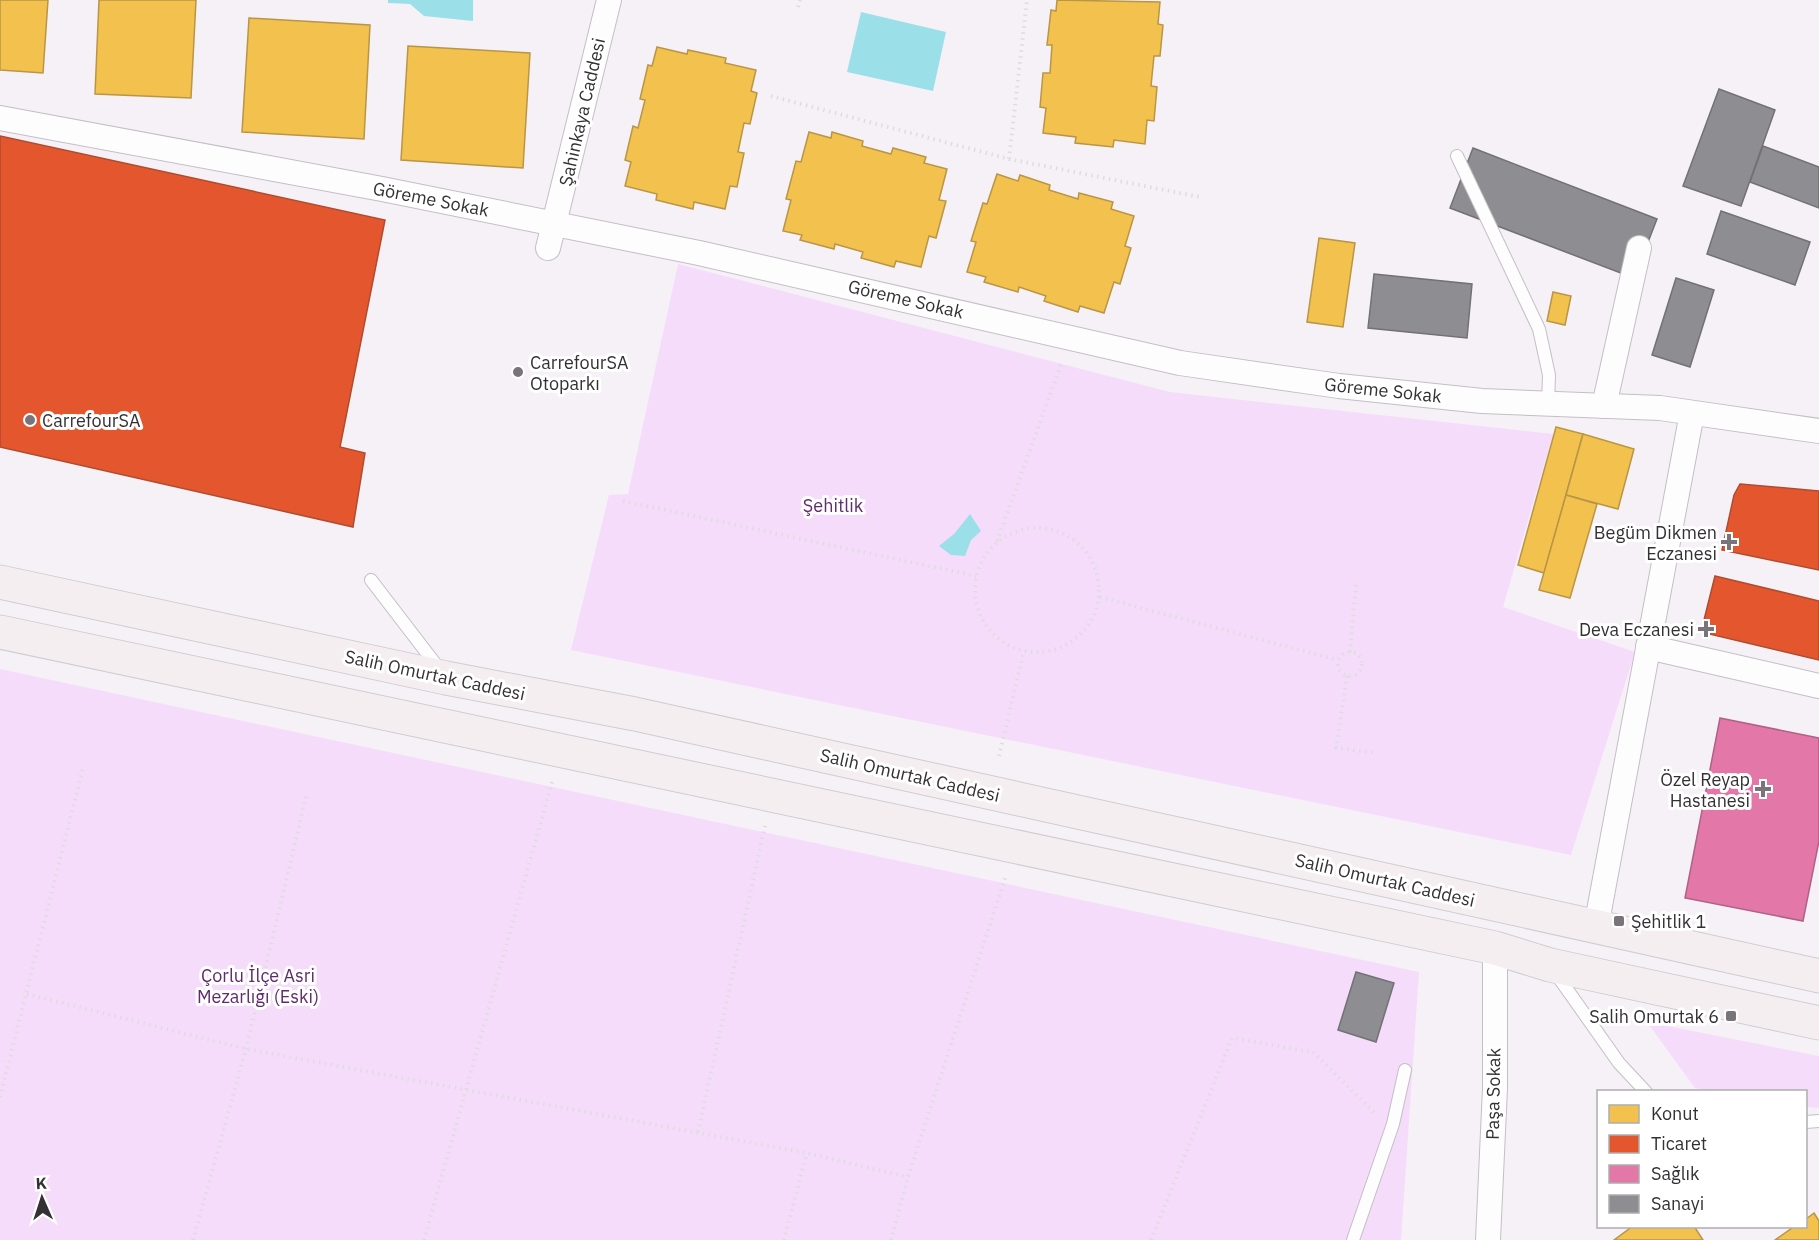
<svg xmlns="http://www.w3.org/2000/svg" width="1819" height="1240" font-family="'IBM Plex Sans',sans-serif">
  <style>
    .green { fill: #f5dcfb }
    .water { fill: #9be0e9 }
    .homes { fill: #f2c14e; stroke: #b99646; stroke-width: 1.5 }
    .shops { fill: #e4572e; stroke: #af4c30; stroke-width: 1.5 }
    .health { fill: #e377a8; stroke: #ae6286; stroke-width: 1.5 }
    .industry { fill: #8d8d92; stroke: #727176; stroke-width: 1.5 }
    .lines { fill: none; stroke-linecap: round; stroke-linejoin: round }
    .service-casing { stroke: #c3bfc4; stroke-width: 14 }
    .minor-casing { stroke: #c3bfc4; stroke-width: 26 }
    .primary-casing { stroke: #cfcdcf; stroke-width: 35 }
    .path { stroke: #deddde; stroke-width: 4; stroke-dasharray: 1.5 4.5; stroke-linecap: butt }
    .service { stroke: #fefdfe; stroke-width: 12 }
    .minor { stroke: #fefdfe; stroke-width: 24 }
    .primary { stroke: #f5eef0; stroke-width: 33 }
    .poi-dot { fill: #787479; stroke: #fff; stroke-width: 2 }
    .labels { text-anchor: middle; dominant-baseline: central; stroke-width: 6; stroke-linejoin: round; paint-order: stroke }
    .street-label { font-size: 18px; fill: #343135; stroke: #fff }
    .poi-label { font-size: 18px; fill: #343135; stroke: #fff; text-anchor: end }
    .park-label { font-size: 18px; fill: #612a6f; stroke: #fff }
  </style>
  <rect width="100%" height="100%" fill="#f6f1f7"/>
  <g class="green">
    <polygon points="678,264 1170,392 1553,434 1503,607 1635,652 1571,855 571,650 609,495 628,494"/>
    <polygon points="0,669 1419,972 1401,1240 0,1240"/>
    <polygon points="1647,1022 1819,1056 1819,1108 1806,1107 1806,1092 1714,1092 1695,1088"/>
  </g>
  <g class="water">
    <polygon points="388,0 473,0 473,21 424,16 410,4 388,3"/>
    <polygon points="861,12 946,32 933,91 847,72"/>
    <polygon points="970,514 981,531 971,540 965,556 951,555 939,546 954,534"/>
  </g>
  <g class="homes">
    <polygon points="0,0 48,0 43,73 0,70"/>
    <polygon points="99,0 196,0 191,98 95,94"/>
    <polygon points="1057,0 1160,2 1158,24 1163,25 1160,56 1154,56 1151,86 1157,87 1154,121 1147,120 1145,144 1114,140 1113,147 1075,143 1076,137 1043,133 1046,108 1040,107 1043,73 1050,73 1052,45 1047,45 1051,10 1056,11"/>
    <polygon points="249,18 370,25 364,139 242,132"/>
    <polygon points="408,46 530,53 523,168 401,160"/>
    <polygon points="657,47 687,54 688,50 726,58 725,63 756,70 751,91 757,93 750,124 744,123 738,152 744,153 737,187 730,186 725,209 694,202 693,209 656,200 657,194 625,186 631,162 625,160 633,126 638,128 645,100 640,99 648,65 652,66"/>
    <polygon points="809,132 831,138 832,132 863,141 862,146 891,154 893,148 926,157 924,163 947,169 939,200 946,201 936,238 929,236 921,267 896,261 894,267 861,258 863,252 835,244 834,249 800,240 802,235 783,231 791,200 786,199 796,161 801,162"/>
    <polygon points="997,174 1018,181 1020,175 1050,185 1049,190 1078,199 1079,193 1113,202 1111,209 1134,216 1125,246 1131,248 1120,284 1114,282 1104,313 1080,306 1078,312 1044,301 1046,296 1019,287 1018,292 984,282 986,277 967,272 976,242 971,241 983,203 987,204"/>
    <polygon points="1319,238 1355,243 1343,327 1307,322"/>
    <polygon points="1553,292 1571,296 1565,325 1547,321"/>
    <polygon points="1556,427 1583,434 1544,573 1518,565"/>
    <polygon points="1583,434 1634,449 1618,509 1566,495"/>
    <polygon points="1566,495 1597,504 1570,598 1539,590"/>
    <polygon points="1814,1213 1819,1221 1819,1240 1775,1240 1795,1226 1806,1226 1806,1219"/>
    <polygon points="1633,1226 1694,1226 1703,1240 1614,1240"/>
  </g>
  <g class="shops">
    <polygon points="0,136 385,220 340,447 365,453 353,527 0,447"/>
    <polygon points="1740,484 1819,491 1819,570 1722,550 1734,495"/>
    <polygon points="1715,576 1819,601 1819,660 1701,632"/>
  </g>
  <polygon class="health" points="1720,718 1819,738 1819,841 1803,921 1685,898"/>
  <g class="industry">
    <polygon points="1719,89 1775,110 1741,206 1683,186"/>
    <polygon points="1763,146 1819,167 1819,208 1750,182"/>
    <polygon points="1473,148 1657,219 1634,278 1450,208"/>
    <polygon points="1721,211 1810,242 1795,285 1707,254"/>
    <polygon points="1374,274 1472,284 1467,338 1368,328"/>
    <polygon points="1676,278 1714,290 1690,367 1652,355"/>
    <polygon points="1356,972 1394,983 1376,1042 1338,1030"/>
  </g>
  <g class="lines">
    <defs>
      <g id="service">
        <polyline points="1457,156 1539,329 1549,375 1548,404"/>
        <polyline points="371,580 440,670"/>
        <polyline points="1554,971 1619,1063 1646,1092"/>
        <polyline points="1806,1122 1819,1121"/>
        <polyline points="1353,1240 1393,1124 1405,1070"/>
      </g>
      <g id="minor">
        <polyline points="0,118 382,189 699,253 1180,363 1339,386 1482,401 1660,408 1819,431"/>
        <polyline points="548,248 609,0"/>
        <polyline points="1604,406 1639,248"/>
        <polyline points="1648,647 1819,686"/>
        <polyline points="1596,927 1692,413"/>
        <polyline points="1488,1240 1495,1088 1495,948"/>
      </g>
      <g id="primary">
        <polyline points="0,582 446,678 635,714 1819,976"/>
        <polyline points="0,632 1495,948 1550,965 1819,1023"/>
      </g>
    </defs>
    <use href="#service" class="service-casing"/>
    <use href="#minor" class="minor-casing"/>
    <use href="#primary" class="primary-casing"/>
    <g class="path">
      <polyline points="798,7 800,0"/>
      <polyline points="771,96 1009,159 1200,197"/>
      <polyline points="1009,159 1027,0"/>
      <polyline points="623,501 976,576"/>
      <circle cx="1037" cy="590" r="62"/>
      <polyline points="997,541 1062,362"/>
      <polyline points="1100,597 1338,660"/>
      <circle cx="1350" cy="664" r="12"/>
      <polyline points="1350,652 1356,585"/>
      <polyline points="1347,676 1336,748 1376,753"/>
      <polyline points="999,756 1024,651"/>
      <polyline points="27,994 246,1049 807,1153 908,1177"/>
      <polyline points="0,1097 83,768"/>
      <polyline points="698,1132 765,826"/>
      <polyline points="193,1240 246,1049 307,793"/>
      <polyline points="424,1240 552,782"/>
      <polyline points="784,1240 807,1153"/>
      <polyline points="891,1240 908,1177 1005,878"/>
      <polyline points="1151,1240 1232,1038 1313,1052 1374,1112"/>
    </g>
    <use href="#service" class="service"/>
    <use href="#minor" class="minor"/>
    <use href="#primary" class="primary"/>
  </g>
  <g class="poi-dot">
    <circle cx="518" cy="372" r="6"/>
    <circle cx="30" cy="420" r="6"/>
    <path d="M1726 533h6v6h6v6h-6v6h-6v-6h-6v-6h6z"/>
    <path d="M1703 620h6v6h6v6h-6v6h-6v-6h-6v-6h6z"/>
    <path d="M1760 780h6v6h6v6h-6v6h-6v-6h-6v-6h6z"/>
    <rect x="1613" y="915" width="12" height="12" rx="3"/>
    <rect x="1725" y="1010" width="12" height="12" rx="3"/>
  </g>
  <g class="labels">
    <g class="street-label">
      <text transform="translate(582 112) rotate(-77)">Şahinkaya Caddesi</text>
      <text transform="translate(431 199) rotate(11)">Göreme Sokak</text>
      <text transform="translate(906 299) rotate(13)">Göreme Sokak</text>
      <text transform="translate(1383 390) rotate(6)">Göreme Sokak</text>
      <text transform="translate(435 675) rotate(12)">Salih Omurtak Caddesi</text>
      <text transform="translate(910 775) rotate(13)">Salih Omurtak Caddesi</text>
      <text transform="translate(1385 880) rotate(13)">Salih Omurtak Caddesi</text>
      <text transform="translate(1493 1094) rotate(-89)">Paşa Sokak</text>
    </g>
    <g class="poi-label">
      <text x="530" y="362" text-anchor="start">CarrefourSA<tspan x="530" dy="21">Otoparkı</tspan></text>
      <text x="42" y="420" text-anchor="start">CarrefourSA</text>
      <text x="1717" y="532">Begüm Dikmen<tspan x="1717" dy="21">Eczanesi</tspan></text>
      <text x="1694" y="629">Deva Eczanesi</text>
      <text x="1750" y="779">Özel Reyap<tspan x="1750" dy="21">Hastanesi</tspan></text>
      <text x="1631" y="921" text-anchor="start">Şehitlik 1</text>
      <text x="1719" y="1016">Salih Omurtak 6</text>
    </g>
    <g class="park-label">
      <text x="833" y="505">Şehitlik</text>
      <text x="258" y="975">Çorlu İlçe Asri<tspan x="258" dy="21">Mezarlığı (Eski)</tspan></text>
    </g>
  </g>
  <rect x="1597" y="1090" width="210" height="138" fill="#ffffff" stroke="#aeadae" stroke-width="1.5"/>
  <rect x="1609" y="1105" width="30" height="18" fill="#f2c14e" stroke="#aeadae" stroke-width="1.5"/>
  <text x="1651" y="1120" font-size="18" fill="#343135">Konut</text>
  <rect x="1609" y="1135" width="30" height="18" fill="#e4572e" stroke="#aeadae" stroke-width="1.5"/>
  <text x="1651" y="1150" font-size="18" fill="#343135">Ticaret</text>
  <rect x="1609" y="1165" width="30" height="18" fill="#e377a8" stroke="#aeadae" stroke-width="1.5"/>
  <text x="1651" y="1180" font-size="18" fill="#343135">Sağlık</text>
  <rect x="1609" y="1195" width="30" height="18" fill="#8d8d92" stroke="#aeadae" stroke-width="1.5"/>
  <text x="1651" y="1210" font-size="18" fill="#343135">Sanayi</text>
  <g transform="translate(42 1198) rotate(357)" stroke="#ffffff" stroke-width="4.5" paint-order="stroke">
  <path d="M0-4.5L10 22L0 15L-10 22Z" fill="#343135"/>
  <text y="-9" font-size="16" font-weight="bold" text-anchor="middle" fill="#343135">K</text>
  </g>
</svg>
